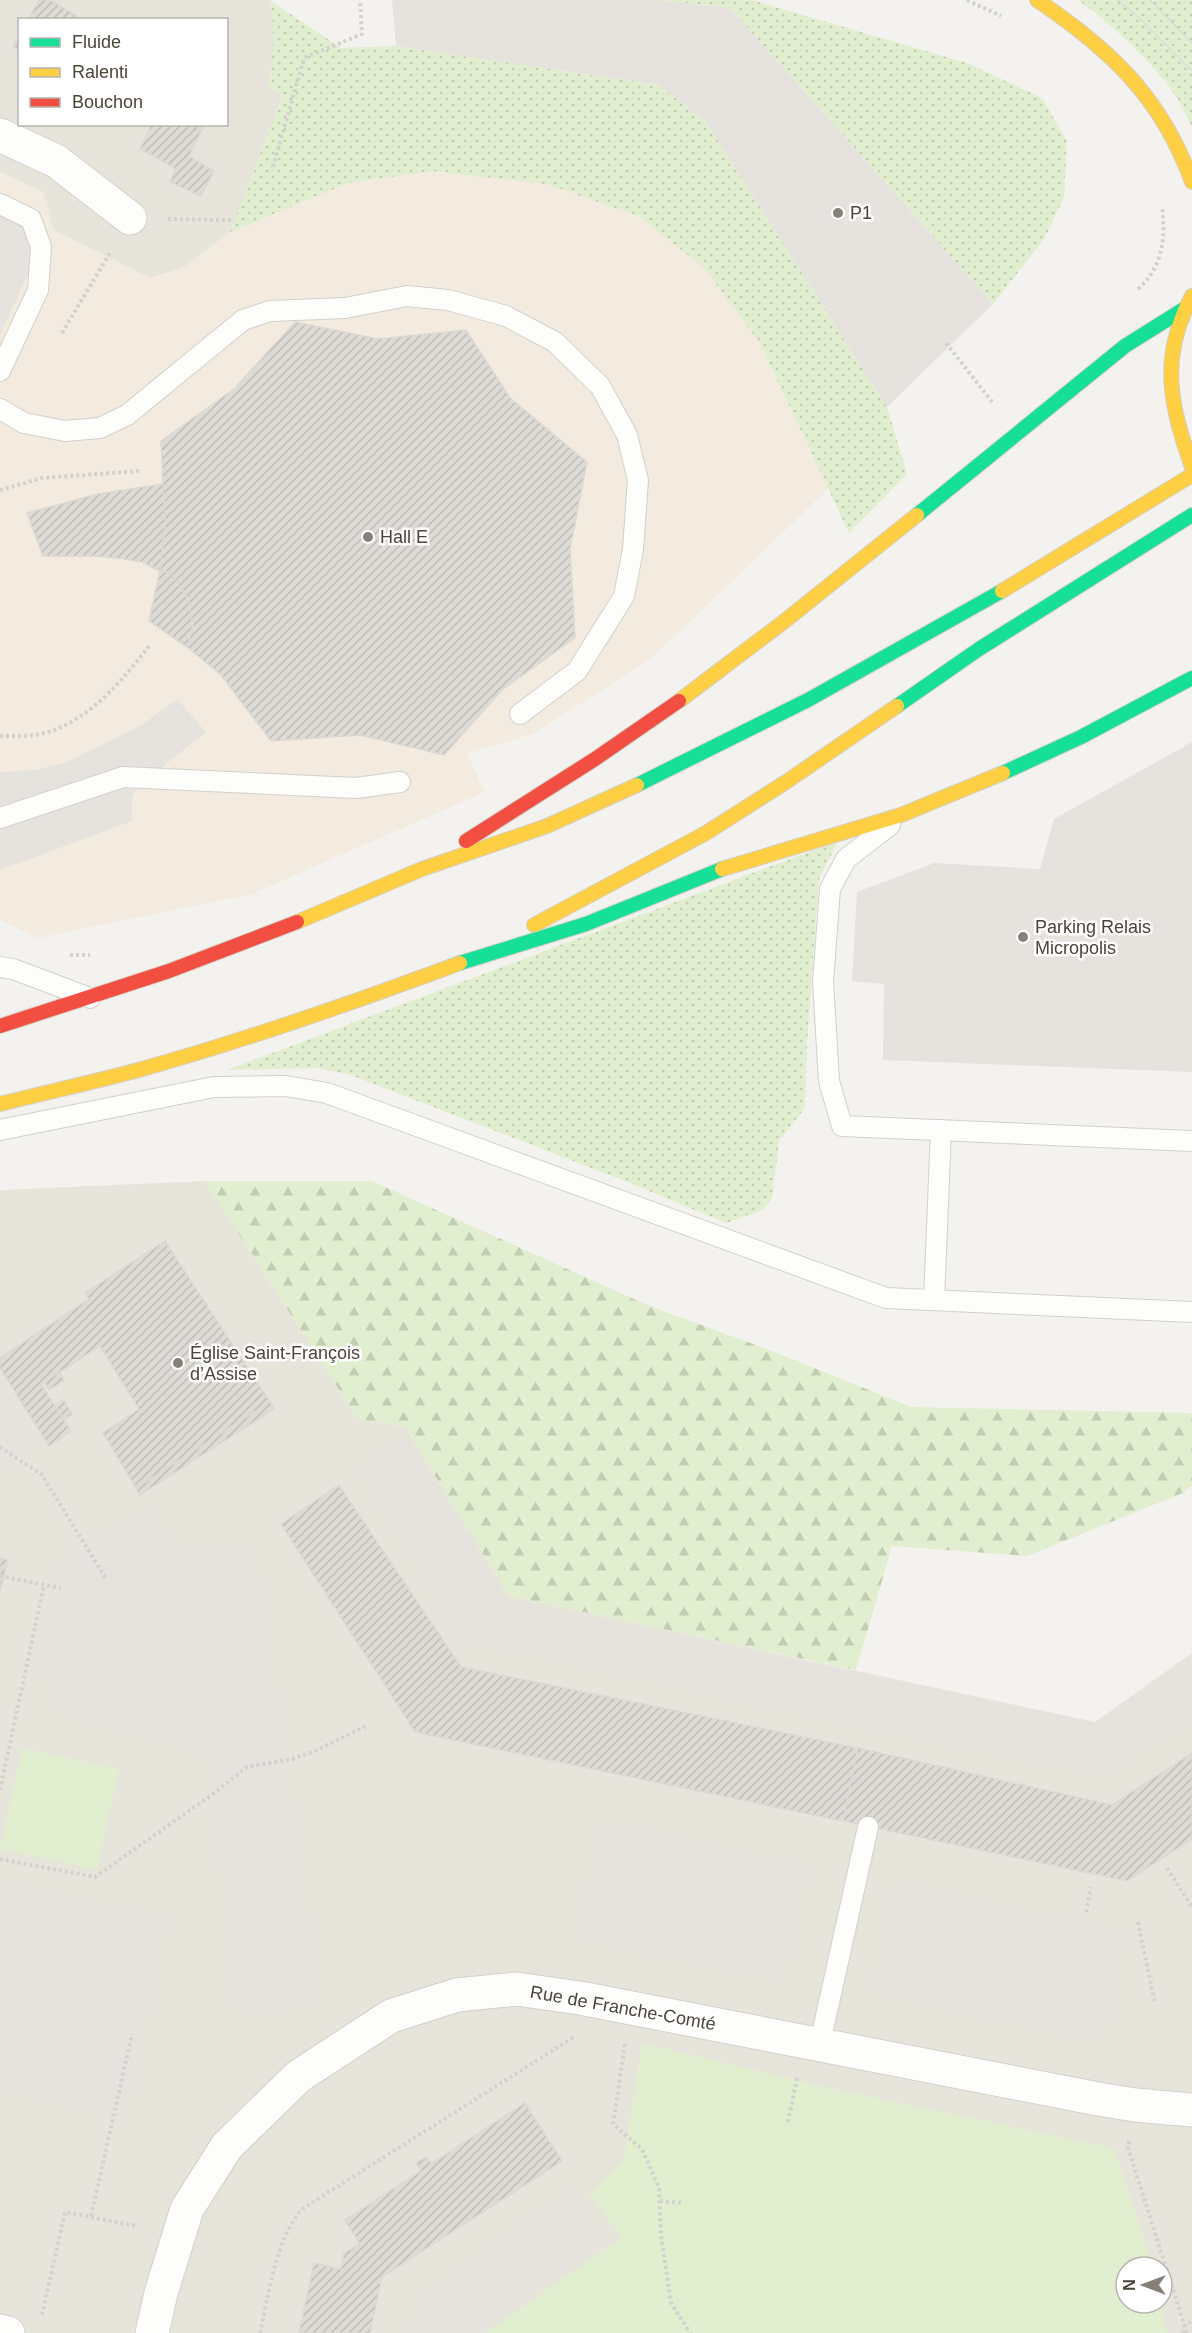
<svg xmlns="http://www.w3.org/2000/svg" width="1192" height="2333" font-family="Helvetica,sans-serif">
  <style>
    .residential { fill: #e7e4dc; fill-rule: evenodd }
    .commercial { fill: #f3ebdf }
    .grass { fill: url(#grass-dots) }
    .forest { fill: url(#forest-firs) }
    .park { fill: #e1eecf }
    .parking { fill: #e6e3df }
    .building { fill: url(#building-hatch); stroke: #dcd9d4; stroke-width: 1.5 }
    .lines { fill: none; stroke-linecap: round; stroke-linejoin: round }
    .lane-casing { stroke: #d2d0cb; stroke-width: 22 }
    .street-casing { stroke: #d2d0cb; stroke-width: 35 }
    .fast-casing { stroke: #d3cfc5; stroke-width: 16 }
    .slow-casing { stroke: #d3cfc5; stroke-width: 16 }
    .jam-casing { stroke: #d3cfc5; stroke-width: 16 }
    .path { stroke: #d3d2cc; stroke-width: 4; stroke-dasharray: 3 3; stroke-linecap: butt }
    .lane { stroke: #fdfdfc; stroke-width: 20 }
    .street { stroke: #fdfdfc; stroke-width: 33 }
    .fast { stroke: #16e098; stroke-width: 14 }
    .slow { stroke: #ffcf43; stroke-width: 14 }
    .jam { stroke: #f24e42; stroke-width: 14 }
    .tram { stroke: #dbdbda; stroke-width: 1.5 }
    .poi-dot { fill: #868178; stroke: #fff; stroke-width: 2 }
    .labels { text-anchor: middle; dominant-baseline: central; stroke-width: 5; stroke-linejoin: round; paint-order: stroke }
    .poi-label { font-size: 18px; fill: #4b4439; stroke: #fff; text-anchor: start }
    .street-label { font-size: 18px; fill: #4b4439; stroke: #fff }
  </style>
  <defs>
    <pattern id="grass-dots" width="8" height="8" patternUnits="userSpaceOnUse" patternTransform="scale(1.5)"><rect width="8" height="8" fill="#e1eecf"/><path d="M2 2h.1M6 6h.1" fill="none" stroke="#c3cdb2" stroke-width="1.8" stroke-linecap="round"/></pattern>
    <pattern id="forest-firs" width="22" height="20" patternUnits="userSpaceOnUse" patternTransform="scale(1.5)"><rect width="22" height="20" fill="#e1eecf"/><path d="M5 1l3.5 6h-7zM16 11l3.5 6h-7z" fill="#c3cdb2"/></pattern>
    <pattern id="building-hatch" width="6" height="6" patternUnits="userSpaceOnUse" patternTransform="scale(1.5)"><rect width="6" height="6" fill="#dedbd6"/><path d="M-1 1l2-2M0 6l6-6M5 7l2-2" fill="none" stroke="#c0bdb8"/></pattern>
  </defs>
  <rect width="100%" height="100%" fill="#f4f2ee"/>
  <g class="residential">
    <path d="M 0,0 L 271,0 L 274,41 L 269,87 L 283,96 L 230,232 L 185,267 L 150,278 L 53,230 L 43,192 L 0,172 ZM 20,20 L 226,20 L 226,124 L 20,124 Z"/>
    <path d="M 205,1181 L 358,1419 L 405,1427 L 509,1596 L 1095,1722 L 1192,1653 L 1192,2333 L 0,2333 L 0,1190 ZM 1126,2267 L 1162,2267 L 1162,2303 L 1126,2303 Z"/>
  </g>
  <polygon class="commercial" points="432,171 546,184 639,216 705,269 759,342 828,489 652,658 533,734 467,754 485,792 252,894 38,938 0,920 0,172 43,192 53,230 150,278 185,267 230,232 349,183"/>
  <g class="grass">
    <polygon points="656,0 752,0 967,63 1042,98 1067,141 1064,197 1045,238 993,304 730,8"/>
    <path d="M 1078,0 L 1192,0 L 1192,127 C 1187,117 1182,107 1177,98 C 1158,67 1108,21 1078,0 Z"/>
    <polygon points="271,1 341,48 396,46 659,85 706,122 887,407 907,474 849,533 759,342 705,269 639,216 546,184 432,171 349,183 230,232 283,96 269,87 274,41"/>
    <polygon points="838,841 819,879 807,1043 805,1108 779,1141 772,1199 762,1210 726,1223 630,1183 348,1074 316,1068 227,1070"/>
  </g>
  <polygon class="forest" points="205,1181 372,1181 647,1305 767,1349 911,1407 1192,1413 1192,1485 1183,1493 1027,1556 892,1546 856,1670 509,1596 405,1427 358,1419"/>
  <g class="park">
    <polygon points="22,1748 119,1769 97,1870 0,1849"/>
    <polygon points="642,2043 821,2086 1114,2148 1153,2267 1126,2267 1126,2303 1160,2303 1167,2333 485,2333 622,2237 589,2194 624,2159"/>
  </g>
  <g class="parking">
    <polygon points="392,0 656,0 730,8 993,304 887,407 706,122 659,85 396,46"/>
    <polygon points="0,215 31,230 33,247 31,268 0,335"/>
    <polygon points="177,699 206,732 137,787 132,798 132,821 0,870 0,772 35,770 67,762 142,725"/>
    <polygon points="1192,742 1192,1072 883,1060 884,984 852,981 857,892 934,863 1040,869 1054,819"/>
    <polygon points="0,1399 31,1448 0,1468"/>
    <polygon points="407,1440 507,1601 1094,1723 1192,1658 1192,1716 1102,1773 888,1731 462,1637 362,1469"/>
    <polygon points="148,1511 172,1553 252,1545 317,2004 241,2014 211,1753 66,1716 38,1658 59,1563"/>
    <polygon points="605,1824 805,1867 780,1979 581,1936"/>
    <polygon points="0,1882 163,1919 123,2117 0,2088"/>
    <polygon points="898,1884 1123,1934 1100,2040 875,1991"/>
    <polygon points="574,2191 604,2241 476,2333 414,2333 422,2298"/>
  </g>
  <g class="building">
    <polygon points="39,0 50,0 84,20 28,20"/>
    <polygon points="20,34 20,51 13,47"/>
    <polygon points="152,124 205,124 189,156 214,171 201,196 170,182 176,169 140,149"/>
    <polygon points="295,322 378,339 466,330 510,398 587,462 570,549 575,638 503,689 444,755 360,735 271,741 221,675 187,647 193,625 188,599 171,573 160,571 165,525 161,441 234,389"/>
    <polygon points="163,484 165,525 160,571 142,562 125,559 95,556 43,556 27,513 98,494"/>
    <polygon points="160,571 171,573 188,599 193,625 187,647 149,621"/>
    <polygon points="165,1241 270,1402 136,1488 103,1433 139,1409 100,1346 41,1384 71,1431 49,1446 0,1368 0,1358 89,1299 85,1293"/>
    <polygon points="60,1372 64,1381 49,1390 44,1382"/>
    <polygon points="64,1400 72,1415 64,1420 55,1405"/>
    <polygon points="270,1402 274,1409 140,1495 136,1488"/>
    <polygon points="339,1485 461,1667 858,1748 843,1821 415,1732 281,1524"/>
    <polygon points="0,1558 8,1560 0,1592"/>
    <polygon points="858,1748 1112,1805 1192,1753 1192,1839 1127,1881 843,1821"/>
    <polygon points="525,2103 562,2161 382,2277 370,2333 299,2333 314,2263 341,2269 344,2253 360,2244 345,2220 421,2171 416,2163 426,2157 431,2164"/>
  </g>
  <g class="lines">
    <defs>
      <g id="lane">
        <polyline points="0,204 31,219 41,247 38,290 0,371"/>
        <polyline points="0,409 24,423 65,431 100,428 127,415 243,320 270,311 345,308 407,296 448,300 506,316 555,342 600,386 627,435 638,480 633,549 624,596 577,671 520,714"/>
        <polyline points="0,818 123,777 356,788 400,782"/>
        <polyline points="890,825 846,859 830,889 823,982 829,1081 842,1126 1192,1141"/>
        <polyline points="0,967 13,969 90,998"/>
        <polyline points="0,1130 214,1087 286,1086 327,1093 886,1298 1192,1312"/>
        <polyline points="934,1300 941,1130"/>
        <polyline points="820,2043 868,1827"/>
      </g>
      <g id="street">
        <polyline points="0,135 56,161 130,218"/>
        <polyline points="0,2331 8,2333"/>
        <polyline points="152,2333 161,2293 187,2209 227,2146 299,2076 391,2016 457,1995 516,1989 580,1998 1098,2099 1135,2105 1192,2110"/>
      </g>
      <g id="fast">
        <polyline points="917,515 1125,346 1184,309"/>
        <polyline points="897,706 979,649 1192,515"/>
        <polyline points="1003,773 1081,737 1192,678"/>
        <polyline points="637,785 808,700 1002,591"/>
        <polyline points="460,963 586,924 722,869"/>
      </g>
      <g id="slow">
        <path d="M 1037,0 C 1110,49 1162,98 1192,182"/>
        <path d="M 1192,296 C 1159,358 1170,404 1192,467"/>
        <polyline points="1002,591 1192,475"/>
        <polyline points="679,701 786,620 917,515"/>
        <polyline points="722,869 901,815 1003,773"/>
        <polyline points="297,922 422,869 547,826 637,785"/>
        <polyline points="534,925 706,833 786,782 897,706"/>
        <path d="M 0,1104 C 47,1092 95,1082 142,1069 C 250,1039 355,1002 460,963"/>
      </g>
      <g id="jam">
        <polyline points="466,841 595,759 679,701"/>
        <polyline points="0,1026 169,971 297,922"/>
      </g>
    </defs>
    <use href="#lane" class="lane-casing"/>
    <use href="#street" class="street-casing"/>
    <use href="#fast" class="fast-casing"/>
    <use href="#slow" class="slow-casing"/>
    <use href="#jam" class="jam-casing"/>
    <g class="path">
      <polyline points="967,0 1001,16"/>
      <polyline points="273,167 304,58 362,34 360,0"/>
      <polyline points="168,219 232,220"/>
      <path d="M 1138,289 C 1163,267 1166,237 1162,206"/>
      <polyline points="62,333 111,251"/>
      <polyline points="946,343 993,403"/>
      <polyline points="0,490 42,478 140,471"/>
      <path d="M 0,736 C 17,736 35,737 51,731 C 92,717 124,679 149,646"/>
      <polyline points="70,955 90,955"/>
      <polyline points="0,1447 42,1475 106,1579"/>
      <polyline points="0,1576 61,1588"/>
      <polyline points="0,1790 44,1585"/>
      <polyline points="0,1859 95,1877 213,1794 247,1767 292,1759 313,1752 368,1725"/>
      <polyline points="1167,1868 1192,1907"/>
      <polyline points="1086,1912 1091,1887"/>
      <polyline points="1138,1922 1155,2003"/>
      <polyline points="625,2044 613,2124 642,2149 659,2188 661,2235 671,2303 690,2333"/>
      <polyline points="788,2122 797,2078"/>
      <polyline points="1129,2141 1128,2148 1187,2333"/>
      <polyline points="660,2201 684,2203"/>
      <polyline points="91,2216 132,2034"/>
      <polyline points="42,2315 65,2212 136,2226"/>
      <path d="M 260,2333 C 270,2291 274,2243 302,2209 L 574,2037"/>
      <polyline points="1183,2333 1185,2325 1192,2321"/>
    </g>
    <use href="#lane" class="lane"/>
    <use href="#street" class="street"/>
    <use href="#fast" class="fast"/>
    <use href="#slow" class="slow"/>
    <use href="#jam" class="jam"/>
    <g class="tram">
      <polyline points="1118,0 1136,15 1192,71"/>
      <polyline points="1150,0 1192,43"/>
    </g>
  </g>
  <g class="poi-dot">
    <circle cx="838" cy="213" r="6"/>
    <circle cx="368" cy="537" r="6"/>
    <circle cx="1023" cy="937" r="6"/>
    <circle cx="178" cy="1363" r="6"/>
  </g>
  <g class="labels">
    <g class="poi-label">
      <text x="850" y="213">P1</text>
      <text x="380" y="537">Hall E</text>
      <text x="1035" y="927">Parking Relais<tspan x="1035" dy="21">Micropolis</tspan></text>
      <text x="190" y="1353">Église Saint-François<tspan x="190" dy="21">d’Assise</tspan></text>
    </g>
    <g class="street-label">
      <text transform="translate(623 2008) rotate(10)">Rue de Franche-Comté</text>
    </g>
  </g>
  <rect x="18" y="18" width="210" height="108" fill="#ffffff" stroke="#b7b4b0" stroke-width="1.5"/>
  <rect x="30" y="38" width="30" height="9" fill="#16e098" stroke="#b7b4b0" stroke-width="1.5"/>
  <text x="72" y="48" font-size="18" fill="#4b4439">Fluide</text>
  <rect x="30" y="68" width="30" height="9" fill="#ffcf43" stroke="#b7b4b0" stroke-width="1.5"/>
  <text x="72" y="78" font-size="18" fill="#4b4439">Ralenti</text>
  <rect x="30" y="98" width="30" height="9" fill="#f24e42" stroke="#b7b4b0" stroke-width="1.5"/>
  <text x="72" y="108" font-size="18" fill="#4b4439">Bouchon</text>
  <g transform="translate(1144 2285) rotate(270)"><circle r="28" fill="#ffffff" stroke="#b7b4b0" stroke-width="1.5"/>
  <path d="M0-4.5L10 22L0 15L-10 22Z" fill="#868178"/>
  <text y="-9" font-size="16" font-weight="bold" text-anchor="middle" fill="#4b4439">N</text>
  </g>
</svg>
